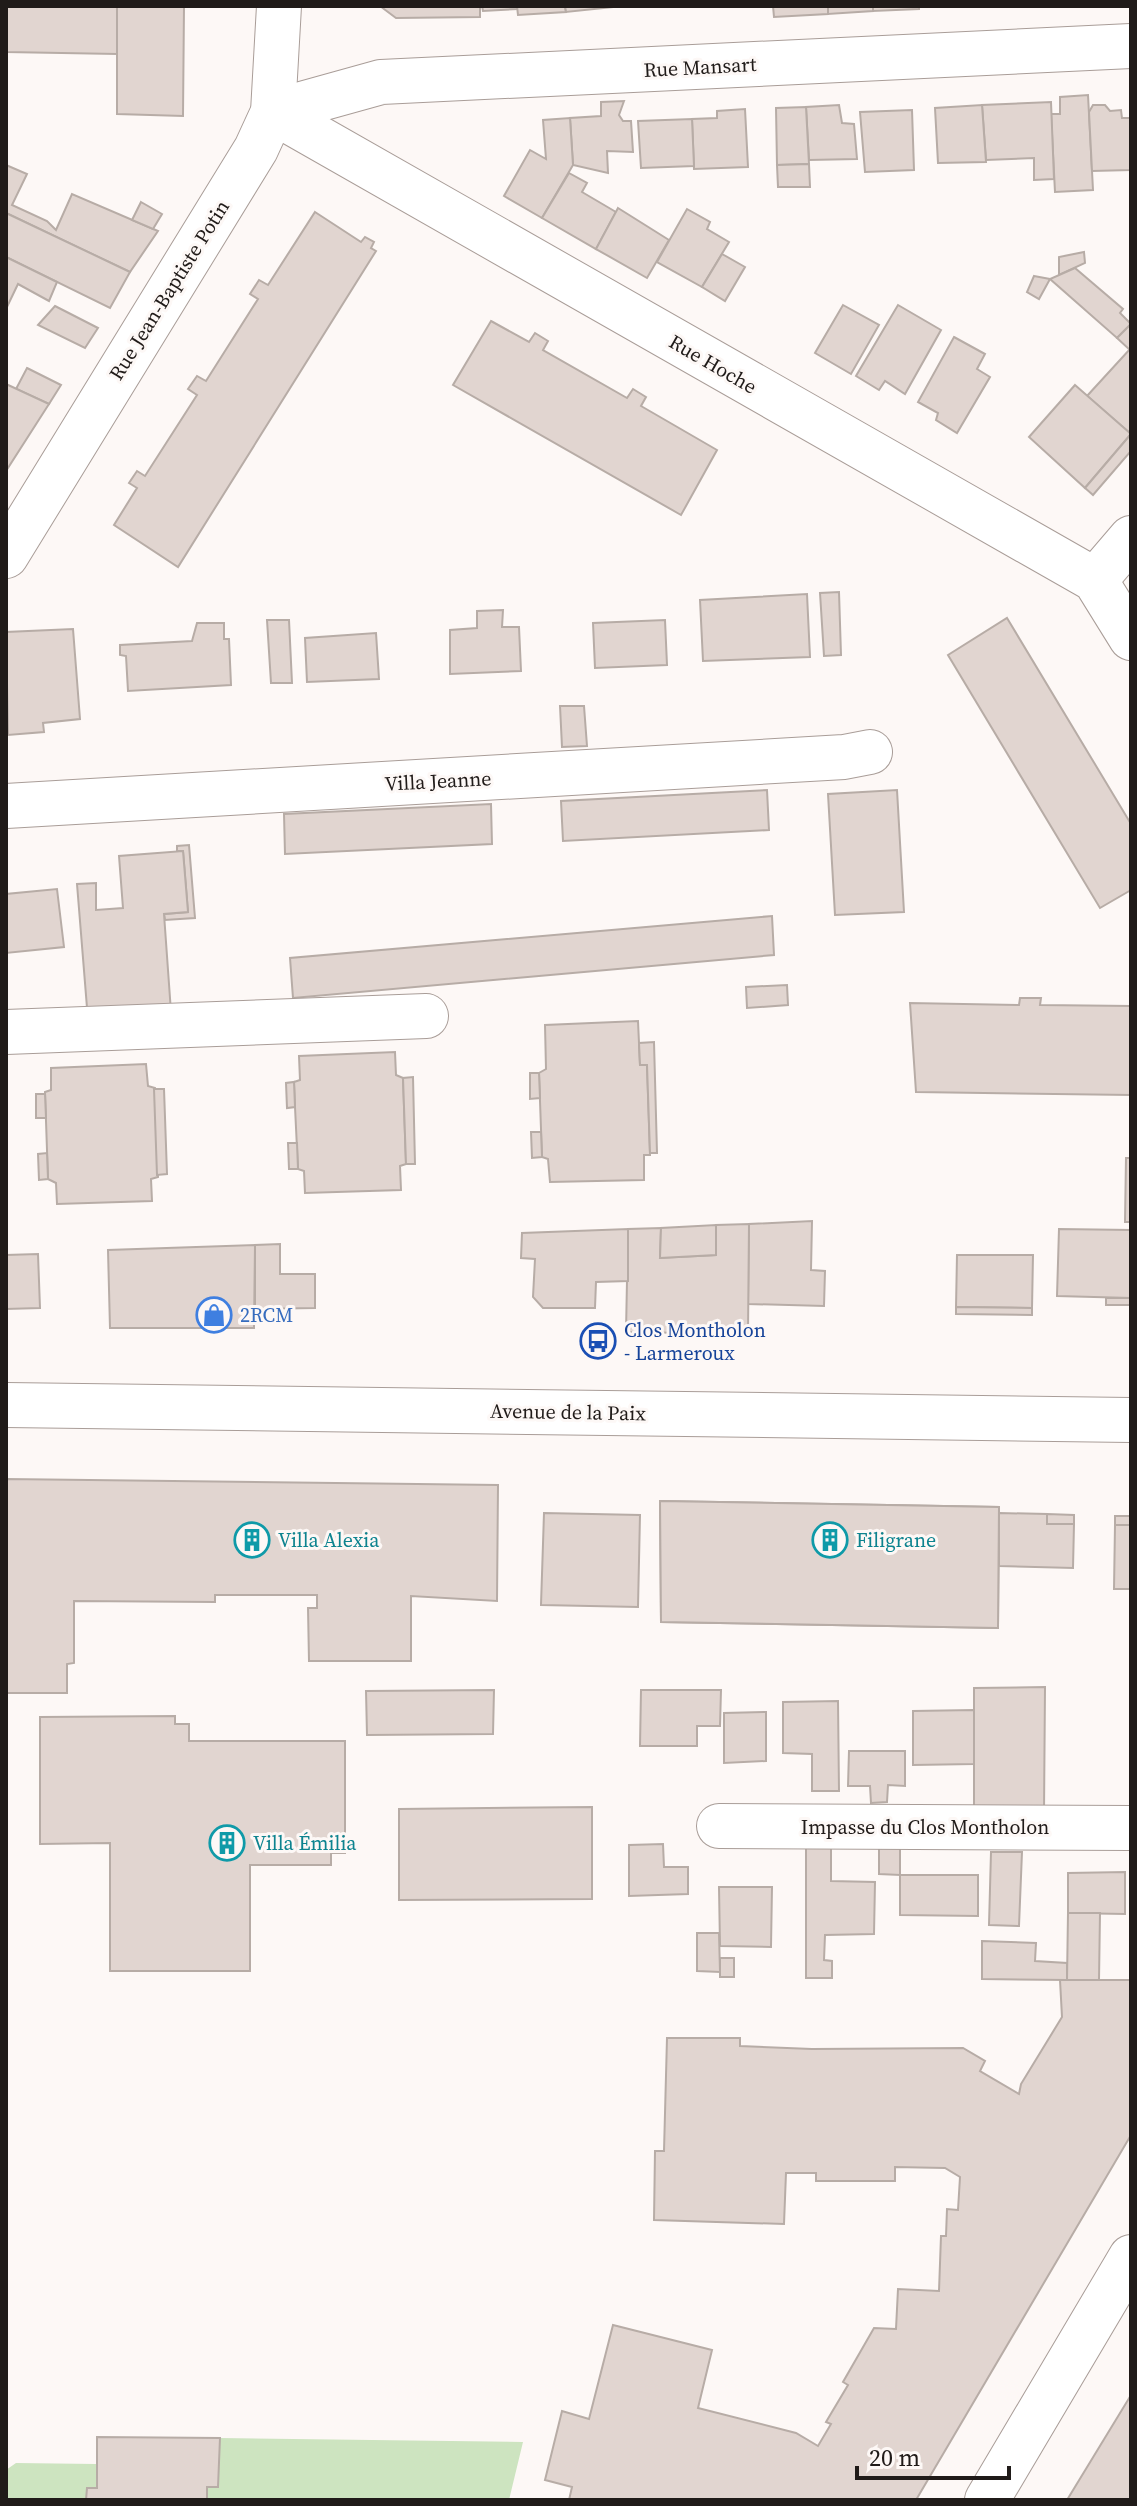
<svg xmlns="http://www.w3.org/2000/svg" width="1137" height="2506" font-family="'Source Serif 4',serif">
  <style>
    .green { fill: #cde4c0 }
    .building { fill: #e1d5d0; stroke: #b7aca6; stroke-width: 2 }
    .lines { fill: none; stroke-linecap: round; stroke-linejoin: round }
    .minor-casing { stroke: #a99d98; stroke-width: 46 }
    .major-casing { stroke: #a99d98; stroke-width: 46 }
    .minor { stroke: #fff; stroke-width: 44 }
    .major { stroke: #fff; stroke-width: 44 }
    .labels { text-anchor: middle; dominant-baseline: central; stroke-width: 6; stroke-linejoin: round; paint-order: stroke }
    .street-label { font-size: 20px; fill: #201b19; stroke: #fdf8f6 }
    .shop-label { font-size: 20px; fill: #366cbe; stroke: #fdf8f6; text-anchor: start }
    .transit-label { font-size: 20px; fill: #164399; stroke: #fdf8f6; text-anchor: start }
    .culture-label { font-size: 20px; fill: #0d838f; stroke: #fdf8f6; text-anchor: start }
  </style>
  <rect width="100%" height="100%" fill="#fdf8f6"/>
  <g class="green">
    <polygon points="220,2438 523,2442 509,2500 207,2500 207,2487 218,2487"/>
    <polygon points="16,2463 97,2464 97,2488 87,2489 86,2500 6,2500 6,2470"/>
  </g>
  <g class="building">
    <polygon points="6,6 117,6 117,54 6,52"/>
    <polygon points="117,6 184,6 183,116 117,114"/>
    <polygon points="380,6 480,6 480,17 396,18"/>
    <polygon points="482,6 517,6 517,9 483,11"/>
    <polygon points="517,6 565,6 566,12 518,15"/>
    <polygon points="565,6 623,6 566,12"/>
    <polygon points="773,6 828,6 828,14 774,17"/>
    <polygon points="828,6 873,6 873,11 828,14"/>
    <polygon points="873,6 919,6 919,9 873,11"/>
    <polygon points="1088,95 1093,190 1055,192 1051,114 1060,114 1060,97"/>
    <polygon points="624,101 619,115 623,121 631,121 633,152 607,151 608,173 573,165 570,118 601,116 601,102"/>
    <polygon points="1051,102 1054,179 1034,180 1034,158 986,160 982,105"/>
    <polygon points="839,105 842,123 854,124 857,159 809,160 806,107"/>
    <polygon points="982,105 986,162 938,163 935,108"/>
    <polygon points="1093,105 1105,105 1110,111 1121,110 1122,118 1131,118 1131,170 1092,171 1089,112"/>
    <polygon points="806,107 809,164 777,165 776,108"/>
    <polygon points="745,109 748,167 694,169 692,119 717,118 717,111"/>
    <polygon points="912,110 914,170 865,172 860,112"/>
    <polygon points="570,118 573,165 542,218 504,196 530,150 546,159 543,120"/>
    <polygon points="692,119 694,166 641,168 638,121"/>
    <polygon points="809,164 810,187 778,187 777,165"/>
    <polygon points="6,165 27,174 12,205 47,221 56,230 72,194 158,231 130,272 6,213"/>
    <polygon points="569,173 587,183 582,192 616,212 596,249 542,218"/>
    <polygon points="141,202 162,214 153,229 132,220"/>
    <polygon points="618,208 669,240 647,278 596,249"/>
    <polygon points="687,209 710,222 707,229 729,242 702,287 657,262"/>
    <polygon points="315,212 361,242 365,237 374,242 371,248 376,251 178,567 114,525 137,488 129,483 137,471 145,476 197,395 188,389 197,376 206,381 258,299 250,294 259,280 268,285"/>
    <polygon points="6,213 130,272 110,308 6,257"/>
    <polygon points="1084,252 1085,263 1059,275 1059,257"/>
    <polygon points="722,254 745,267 725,301 702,287"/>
    <polygon points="6,257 57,282 49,301 18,284 6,309"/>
    <polygon points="1075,268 1123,309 1120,313 1131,324 1117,338 1050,279"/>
    <polygon points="1034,276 1050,279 1039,299 1027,292"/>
    <polygon points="843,305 879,325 851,374 815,353"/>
    <polygon points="898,305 941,330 905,394 885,381 879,390 856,376"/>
    <polygon points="55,306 98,328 85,348 38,325"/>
    <polygon points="491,321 529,342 535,333 548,341 543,350 627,398 633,389 646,397 641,406 717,450 681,515 453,385"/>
    <polygon points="1131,324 1131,351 1117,338"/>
    <polygon points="954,337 985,354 977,369 990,377 957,433 936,420 938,413 918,402"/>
    <polygon points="1130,349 1131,351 1131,434 1087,396"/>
    <polygon points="27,368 61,385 49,404 16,389"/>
    <polygon points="6,384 49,404 6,471"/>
    <polygon points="1075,385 1131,434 1085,488 1029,437"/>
    <polygon points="1131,434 1131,451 1093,495 1085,488"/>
    <polygon points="839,592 841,655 824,656 820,593"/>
    <polygon points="807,594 810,657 703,661 700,600"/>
    <polygon points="503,610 502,627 519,627 521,671 450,674 450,630 477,628 477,611"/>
    <polygon points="1007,618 1131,824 1131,890 1100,908 948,655"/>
    <polygon points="267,620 289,620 292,683 271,683"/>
    <polygon points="665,620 667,665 595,668 593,623"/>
    <polygon points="197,623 224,623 224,639 229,639 231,685 128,691 126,656 120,655 120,645 192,641"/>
    <polygon points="73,629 80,719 43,723 44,732 8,735 6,632"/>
    <polygon points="376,633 379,679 307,682 305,638"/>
    <polygon points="560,706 584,706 587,746 562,747"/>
    <polygon points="767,790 769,830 563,841 561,801"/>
    <polygon points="897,790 904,912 835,915 828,794"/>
    <polygon points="491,804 492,844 285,854 284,814"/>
    <polygon points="189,845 195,918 165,920 164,914 188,912 183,851 177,851 177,846"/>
    <polygon points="183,851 188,912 164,914 171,1012 88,1020 77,884 96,883 96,910 123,908 119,856"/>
    <polygon points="57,889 64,947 6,953 6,894"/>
    <polygon points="772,916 774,955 293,998 290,958"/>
    <polygon points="787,985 788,1005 747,1008 746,987"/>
    <polygon points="1020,998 1041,998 1040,1005 1131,1006 1131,1095 916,1092 910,1003 1019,1005"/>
    <polygon points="638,1021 640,1065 647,1065 650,1155 644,1155 644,1180 550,1182 548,1159 542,1157 539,1073 546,1069 545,1025"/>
    <polygon points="654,1042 657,1153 650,1153 647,1065 640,1065 639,1043"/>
    <polygon points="395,1052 396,1075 403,1078 406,1164 400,1166 401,1190 305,1193 304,1171 298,1169 295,1107 294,1082 300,1080 299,1056"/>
    <polygon points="146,1064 148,1086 155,1088 158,1177 151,1179 152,1201 57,1204 56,1183 48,1179 45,1092 51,1090 51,1068"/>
    <polygon points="530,1073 539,1073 540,1098 530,1099"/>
    <polygon points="413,1077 415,1164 406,1164 403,1078"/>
    <polygon points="294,1082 295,1107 287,1108 286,1083"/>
    <polygon points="154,1089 164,1089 167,1174 157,1175"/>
    <polygon points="36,1094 45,1094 46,1118 36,1118"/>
    <polygon points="531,1132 541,1132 542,1157 532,1158"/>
    <polygon points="288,1143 297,1143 298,1169 289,1169"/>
    <polygon points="47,1153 48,1179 39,1180 38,1154"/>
    <polygon points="1126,1158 1131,1158 1131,1222 1125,1222"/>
    <polygon points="812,1221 811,1270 825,1271 824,1306 748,1304 749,1224"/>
    <polygon points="749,1224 748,1334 626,1332 628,1229 661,1228 660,1258 716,1255 716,1225"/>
    <polygon points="716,1225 716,1255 660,1258 661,1228"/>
    <polygon points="628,1229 628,1281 596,1282 595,1308 543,1308 533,1297 535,1259 521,1258 522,1233"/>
    <polygon points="1059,1229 1131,1230 1131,1298 1057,1296"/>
    <polygon points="280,1244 280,1274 315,1274 315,1308 255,1309 255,1245"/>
    <polygon points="255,1245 254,1328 110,1328 108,1250"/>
    <polygon points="38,1254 40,1308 6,1309 6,1255"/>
    <polygon points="957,1255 1033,1255 1032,1308 956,1307"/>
    <rect x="1106" y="1298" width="25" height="7"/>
    <polygon points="956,1307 1032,1308 1032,1315 956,1314"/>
    <polygon points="6,1479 498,1485 497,1601 411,1596 411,1661 309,1661 308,1608 317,1608 317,1595 215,1595 215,1602 74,1601 74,1663 67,1664 67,1693 6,1693"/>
    <polygon points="660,1501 999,1507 998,1628 661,1622"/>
    <polygon points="660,1501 999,1507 998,1628 661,1622"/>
    <polygon points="544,1513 640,1515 638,1607 541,1605"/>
    <polygon points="999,1513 1047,1514 1047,1524 1074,1524 1073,1568 999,1566"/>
    <polygon points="1047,1514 1074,1515 1074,1524 1047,1524"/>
    <rect x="1115" y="1516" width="16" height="9"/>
    <polygon points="1115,1525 1131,1525 1131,1589 1114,1589"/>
    <polygon points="1045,1687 1044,1813 974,1812 974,1688"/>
    <polygon points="494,1690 493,1734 367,1735 366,1691"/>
    <polygon points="641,1690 721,1690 720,1726 697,1726 697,1746 640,1746"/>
    <polygon points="838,1701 839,1791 812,1791 812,1754 783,1753 783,1702"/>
    <polygon points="974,1710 974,1764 913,1765 913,1711"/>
    <polygon points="766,1712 766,1761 724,1763 724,1713"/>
    <polygon points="175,1716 175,1724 189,1724 189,1741 345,1741 345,1853 331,1853 331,1865 250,1865 250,1971 110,1971 110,1843 40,1844 40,1717"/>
    <polygon points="849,1751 905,1751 905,1786 888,1785 887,1802 871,1803 870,1786 848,1786"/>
    <polygon points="592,1807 592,1899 399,1900 399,1809"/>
    <polygon points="806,1842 831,1843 831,1881 875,1882 874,1934 825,1935 824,1960 832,1961 832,1978 806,1978"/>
    <polygon points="879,1843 900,1844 900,1875 879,1874"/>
    <polygon points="663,1844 664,1867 688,1867 688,1894 629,1896 629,1845"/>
    <polygon points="991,1852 1022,1852 1019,1926 989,1925"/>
    <polygon points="1125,1872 1125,1914 1068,1913 1068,1873"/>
    <polygon points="900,1875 978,1875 978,1916 900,1915"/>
    <polygon points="719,1887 772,1887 771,1947 720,1946"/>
    <polygon points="1068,1913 1100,1913 1099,1980 1067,1980"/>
    <polygon points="697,1933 719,1933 720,1972 697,1971"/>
    <polygon points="982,1941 1036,1943 1035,1961 1067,1963 1067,1980 982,1979"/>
    <rect x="720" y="1958" width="14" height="19"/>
    <polygon points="1060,1980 1131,1980 1131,2135 916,2500 569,2500 572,2487 545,2480 562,2411 589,2419 613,2325 712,2350 698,2408 796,2433 818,2446 831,2424 826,2422 848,2385 843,2382 874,2328 896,2329 898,2289 939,2291 941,2236 946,2236 947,2209 958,2210 960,2177 945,2168 895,2167 895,2181 816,2181 816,2173 786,2173 784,2224 654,2220 655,2151 664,2151 667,2038 740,2038 740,2046 812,2049 963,2048 985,2061 980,2071 1019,2094 1021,2084 1062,2017"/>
    <polygon points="1131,2395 1131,2500 1067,2500"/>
    <polygon points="97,2437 220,2438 218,2487 207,2487 207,2500 86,2500 87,2488 97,2488"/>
  </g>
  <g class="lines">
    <defs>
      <g id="minor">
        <polyline points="273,112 1095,580 1131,638"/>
        <polyline points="273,112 381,82 1131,46"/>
        <polyline points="6,556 256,149 273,112 279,6"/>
        <polyline points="1095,580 1131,538"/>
        <polyline points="6,806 844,757 870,752"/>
        <polyline points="6,1032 426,1016"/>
        <polyline points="719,1826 1131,1828"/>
        <polyline points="987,2500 1131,2257"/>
      </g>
      <polyline id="major" points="6,1405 1131,1420"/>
    </defs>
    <use href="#minor" class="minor-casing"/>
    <use href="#major" class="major-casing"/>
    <use href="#minor" class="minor"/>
    <use href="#major" class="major"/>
  </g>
  <defs>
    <symbol id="shop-ring" viewBox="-11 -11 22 22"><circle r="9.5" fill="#fdf8f6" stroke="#3f7fe0" stroke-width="1.5"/><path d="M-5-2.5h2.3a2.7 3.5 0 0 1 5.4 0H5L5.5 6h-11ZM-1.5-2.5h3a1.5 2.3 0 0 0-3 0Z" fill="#3f7fe0"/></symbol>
    <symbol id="bus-ring" viewBox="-11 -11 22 22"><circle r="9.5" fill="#fdf8f6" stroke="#1a4fb4" stroke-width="1.5"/><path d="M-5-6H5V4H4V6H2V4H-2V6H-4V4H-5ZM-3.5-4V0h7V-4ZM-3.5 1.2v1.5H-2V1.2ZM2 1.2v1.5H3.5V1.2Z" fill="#1a4fb4"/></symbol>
    <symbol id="building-ring" viewBox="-11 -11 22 22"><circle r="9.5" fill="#fdf8f6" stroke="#0f9aa8" stroke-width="1.5"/><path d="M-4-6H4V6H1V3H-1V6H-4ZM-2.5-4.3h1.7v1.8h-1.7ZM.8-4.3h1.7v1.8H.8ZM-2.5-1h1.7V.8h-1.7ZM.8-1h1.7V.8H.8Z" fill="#0f9aa8"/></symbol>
  </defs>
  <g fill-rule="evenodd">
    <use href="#shop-ring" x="194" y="1295" width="40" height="40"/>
    <use href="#bus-ring" x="578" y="1321" width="40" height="40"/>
    <use href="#building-ring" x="232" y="1520" width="40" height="40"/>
    <use href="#building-ring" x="810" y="1520" width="40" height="40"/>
    <use href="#building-ring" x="207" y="1823" width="40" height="40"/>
  </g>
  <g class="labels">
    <g class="street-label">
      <text transform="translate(700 67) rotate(-3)">Rue Mansart</text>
      <text transform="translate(169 290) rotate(-58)">Rue Jean-Baptiste Potin</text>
      <text transform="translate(713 364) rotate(30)">Rue Hoche</text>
      <text transform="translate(438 781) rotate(-3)">Villa Jeanne</text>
      <text transform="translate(568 1412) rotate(1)">Avenue de la Paix</text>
      <text x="925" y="1827">Impasse du Clos Montholon</text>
    </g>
    <g class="shop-label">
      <text x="240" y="1315">2RCM</text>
    </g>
    <g class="transit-label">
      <text x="624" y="1330">Clos Montholon<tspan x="624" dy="23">- Larmeroux</tspan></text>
    </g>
    <g class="culture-label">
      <text x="278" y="1540">Villa Alexia</text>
      <text x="856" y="1540">Filigrane</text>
      <text x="253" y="1843">Villa Émilia</text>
    </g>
  </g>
  <rect width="1137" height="2506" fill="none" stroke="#201b19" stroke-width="16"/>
  <path d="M857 2466v12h152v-12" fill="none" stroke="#201b19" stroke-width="4"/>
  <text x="869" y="2466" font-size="24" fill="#201b19" stroke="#fdf8f6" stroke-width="6" paint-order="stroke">20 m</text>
</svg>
